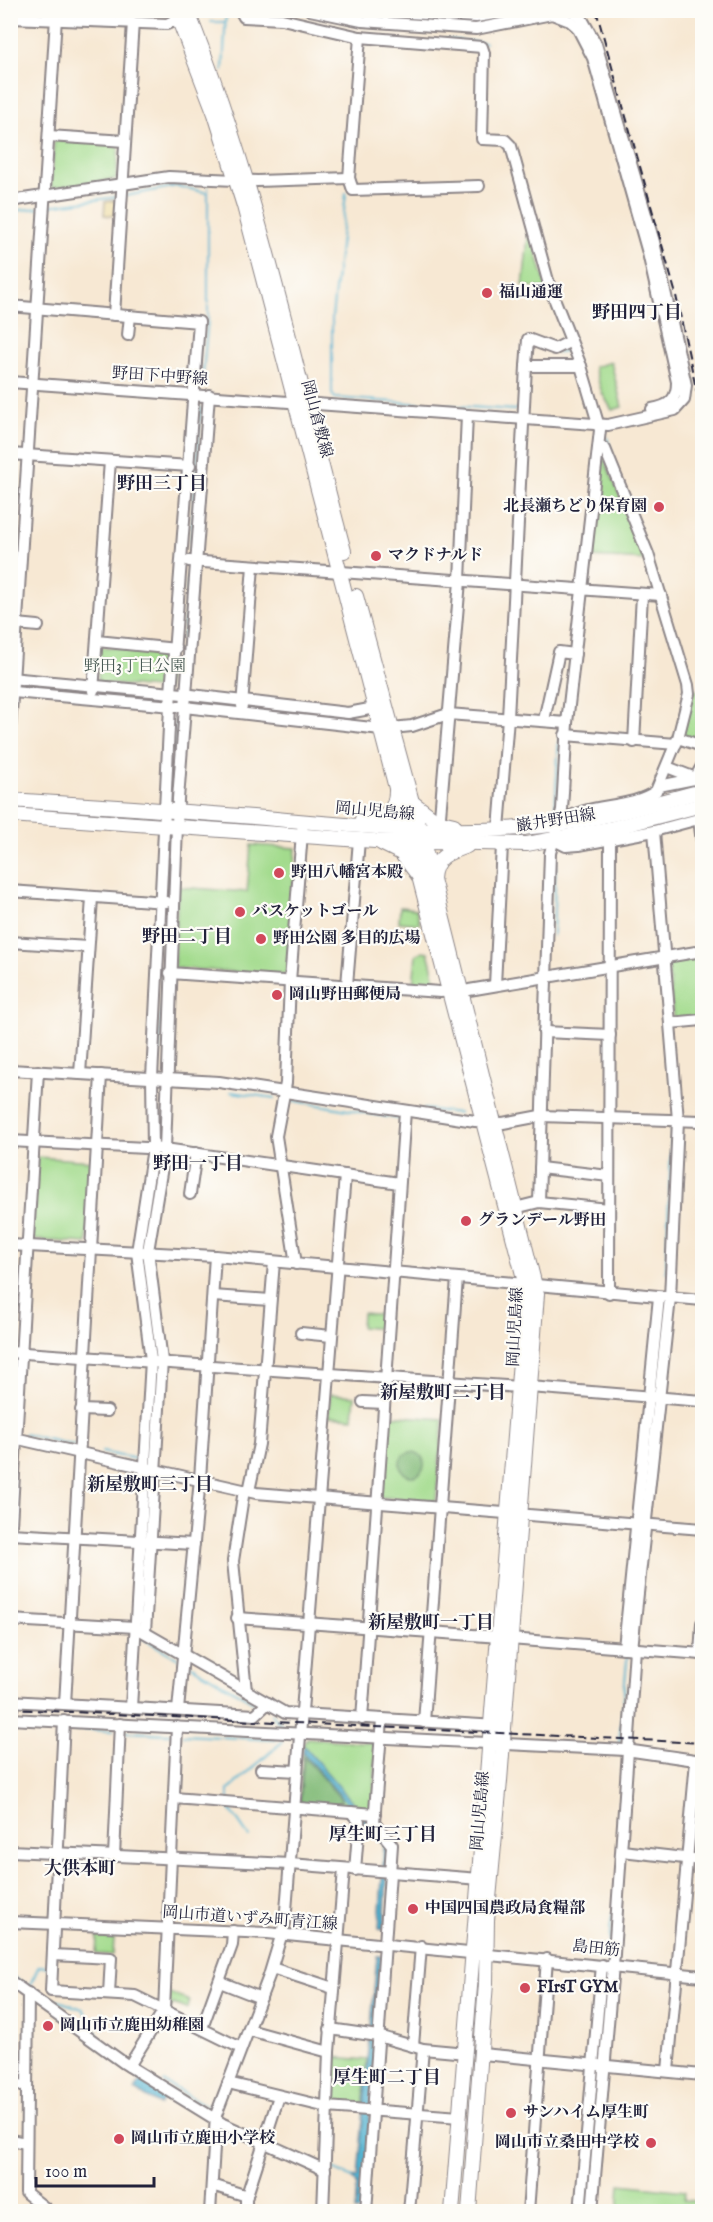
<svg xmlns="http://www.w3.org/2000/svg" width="713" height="2222" font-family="'IM FELL English','Noto Serif JP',serif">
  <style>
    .green { fill: #a3db8d; stroke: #627e64; stroke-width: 1.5 }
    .forest { fill: #82bb78; stroke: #526e5a; stroke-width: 1.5 }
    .sand { fill: #eeda9e; stroke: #887e6c; stroke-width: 1.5 }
    .water { fill: #52b3d1; stroke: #3a6a86; stroke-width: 1.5 }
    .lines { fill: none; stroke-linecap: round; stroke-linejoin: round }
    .stream { stroke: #52b3d1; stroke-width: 2 }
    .minor-casing { stroke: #8c8587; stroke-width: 14 }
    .major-casing { stroke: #8c8587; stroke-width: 16 }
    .minor { stroke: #fff; stroke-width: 10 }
    .major { stroke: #fff; stroke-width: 14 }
    .rail { stroke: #22223b; stroke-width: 2; stroke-dasharray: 9 4.5; stroke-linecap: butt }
    .poi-dot { fill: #d1495b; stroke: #fdfcf7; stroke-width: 2 }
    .labels { text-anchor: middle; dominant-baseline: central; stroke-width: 4.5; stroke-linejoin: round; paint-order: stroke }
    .poi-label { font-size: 16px; font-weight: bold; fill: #22223b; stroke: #fdfcf7; text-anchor: start }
    .street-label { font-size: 16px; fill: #22223b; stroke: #fdfcf7 }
    .park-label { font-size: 16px; fill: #495a54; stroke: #fdfcf7 }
    .neighbourhood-label { font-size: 18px; font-weight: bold; fill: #22223b; stroke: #fdfcf7 }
  </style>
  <rect width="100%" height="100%" fill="#fdfcf7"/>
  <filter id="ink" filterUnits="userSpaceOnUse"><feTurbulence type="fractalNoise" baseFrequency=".0167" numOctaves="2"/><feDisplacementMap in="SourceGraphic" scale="12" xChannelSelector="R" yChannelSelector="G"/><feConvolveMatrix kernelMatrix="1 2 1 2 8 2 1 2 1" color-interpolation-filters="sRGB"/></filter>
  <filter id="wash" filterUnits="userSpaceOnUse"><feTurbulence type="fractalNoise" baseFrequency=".008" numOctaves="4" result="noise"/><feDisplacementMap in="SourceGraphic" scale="24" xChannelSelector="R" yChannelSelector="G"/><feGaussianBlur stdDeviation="1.35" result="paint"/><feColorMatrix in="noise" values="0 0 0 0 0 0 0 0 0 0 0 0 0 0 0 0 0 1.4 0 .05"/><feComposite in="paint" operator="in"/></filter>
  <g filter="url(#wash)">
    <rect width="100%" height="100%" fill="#f7e8d3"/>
    <g class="green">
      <polygon points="54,141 119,143 116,179 51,188"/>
      <polygon points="529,227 547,289 523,286"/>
      <polygon points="611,362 622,407 612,410 602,393 594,367"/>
      <polygon points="602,454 647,560 590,557"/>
      <polygon points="100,647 170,651 167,689 100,683 98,680"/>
      <polygon points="702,689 702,744 681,736 692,692"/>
      <polygon points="251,845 296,848 287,972 282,975 174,968 178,887 247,892"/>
      <polygon points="400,907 416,909 420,924 399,922"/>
      <polygon points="422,951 428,952 437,987 413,985 416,955"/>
      <polygon points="702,955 702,1018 673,1018 668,963 671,960"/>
      <polygon points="37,1157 92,1161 87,1243 35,1240 32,1236"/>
      <polygon points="362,1313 386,1315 385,1329 361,1327"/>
      <polygon points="330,1394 355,1396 353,1418 329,1416"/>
      <polygon points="386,1415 443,1419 436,1501 380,1497"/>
      <polygon points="307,1738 376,1743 374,1811 299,1804 303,1743"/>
      <polygon points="97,1937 114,1939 113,1955 96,1954"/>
      <polygon points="169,1993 190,2001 187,2009 173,2004 171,2008 168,2004"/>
      <polygon points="332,2057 367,2060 363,2107 331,2103"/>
      <polygon points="620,2184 685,2191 684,2200 702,2202 702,2211 618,2211"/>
    </g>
    <g class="forest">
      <circle cx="412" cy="1464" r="12"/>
      <polygon points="304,1757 341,1799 339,1803 341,1808 300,1803"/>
    </g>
    <polygon class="sand" points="117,200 115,216 104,215 105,202"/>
    <g class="water">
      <polygon points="303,1745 389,1844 384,1930 379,1929 384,1845 303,1753"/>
      <polygon points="377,1956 381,1956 363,2211 355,2211 357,2184 352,2178 358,2177"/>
      <polygon points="604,1978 607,1979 589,2211 584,2212"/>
      <polygon points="141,2080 166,2096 160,2105 135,2090"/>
    </g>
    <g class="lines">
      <g class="stream">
        <polyline points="10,12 139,18"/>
        <polyline points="226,14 235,14"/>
        <polyline points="211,22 225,22"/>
        <polyline points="444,39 485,43"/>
        <polyline points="223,70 226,12"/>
        <polyline points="346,193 332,317 332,394 335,398 515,410 519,407"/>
        <polyline points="126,196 177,186 208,193"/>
        <polyline points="49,206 117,197"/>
        <polyline points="10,211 40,208"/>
        <polyline points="557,353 571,349"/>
        <polyline points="202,384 208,318 208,186"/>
        <polyline points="607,438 611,451"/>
        <polyline points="190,556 201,407"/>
        <polyline points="10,633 15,576"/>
        <polyline points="16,684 91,691"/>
        <polyline points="179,691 189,565"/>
        <polyline points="96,692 168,699"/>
        <polyline points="189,701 240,707"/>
        <polyline points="246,707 353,719"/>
        <polyline points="442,711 451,621"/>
        <polyline points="172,795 176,711"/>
        <polyline points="555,810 559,737"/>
        <polyline points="10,897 86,902"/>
        <polyline points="167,899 170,840"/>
        <polyline points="98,903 109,903"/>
        <polyline points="553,936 556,855"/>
        <polyline points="158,1076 166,905"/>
        <polyline points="231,1092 275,1098"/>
        <polyline points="290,1100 400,1119"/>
        <polyline points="424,1109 459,1113"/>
        <polyline points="277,1179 279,1190"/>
        <polyline points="666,1272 672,1125"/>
        <polyline points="151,1320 156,1359"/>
        <polyline points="24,1434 74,1445"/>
        <polyline points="152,1440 156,1364"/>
        <polyline points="102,1452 141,1460"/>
        <polyline points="11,1615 17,1537"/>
        <polyline points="141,1634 141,1637 180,1660"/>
        <polyline points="185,1662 255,1703"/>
        <polyline points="271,1714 284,1728"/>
        <polyline points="70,1729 114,1731"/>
        <polyline points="126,1732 170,1734"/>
        <polyline points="183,1735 276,1740"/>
        <polyline points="619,1744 628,1651"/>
        <polyline points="228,1799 228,1790 282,1742"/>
        <polyline points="228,1806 249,1837"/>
        <polyline points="608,1952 612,1913"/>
        <polyline points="10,1975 49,1998 83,2009 101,2041"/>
        <polyline points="29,1987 39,1966 47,1967"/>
        <polyline points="164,2082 214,2110"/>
        <polyline points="329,2167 353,2178"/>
      </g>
    </g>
  </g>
  <g filter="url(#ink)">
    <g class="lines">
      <defs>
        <g id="minor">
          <polyline points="240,10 244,17 282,19 360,37 482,47 484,53 482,139 505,140 511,146 550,288 581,366 600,430 567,723 562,810 550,853 539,1202"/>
          <path d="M 310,10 L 362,21 L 476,29 L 552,14 L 570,21 L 577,27 L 593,58 L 648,253 L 677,382 C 677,400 669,406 652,409"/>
          <polyline points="361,10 476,17 518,10"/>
          <polyline points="10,18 167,24 196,10"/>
          <polyline points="360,37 349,178 353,190 479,186"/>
          <polyline points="49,136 125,141"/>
          <polyline points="10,201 169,177 257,181 349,178"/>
          <polyline points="10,306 199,322 170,706 152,1078 153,1148 137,1252 151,1360 131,1708"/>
          <polyline points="114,315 133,22"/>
          <polyline points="128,335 130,316"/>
          <polyline points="526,366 528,339 555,349 571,341"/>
          <polyline points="10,382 608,425 675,410 684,400 686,385 654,242 596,44 582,19 572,10"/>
          <polyline points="10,454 190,466"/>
          <polyline points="189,561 661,595"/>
          <polyline points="17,624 38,626"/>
          <polyline points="97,641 176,649"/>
          <polyline points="10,678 183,694 348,713 375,708"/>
          <polyline points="93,691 110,461"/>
          <polyline points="13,692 184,707 381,729"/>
          <polyline points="242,706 253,566"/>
          <polyline points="544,720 559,652 575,654"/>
          <polyline points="10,728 56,18"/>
          <polyline points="392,728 412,726 448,714 567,723"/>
          <polyline points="565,735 676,744"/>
          <polyline points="678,738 702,746"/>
          <polyline points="634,742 642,595"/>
          <polyline points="667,767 698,779 698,773 702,766"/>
          <polyline points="659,786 699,778"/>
          <polyline points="440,816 460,581 467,415"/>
          <polyline points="699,819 702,842"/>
          <path d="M 559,824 C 585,801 628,811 656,791 L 678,738 L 689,694 L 688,685 L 648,554 L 605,449 L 599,446"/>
          <polyline points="499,829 508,718 526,366 581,366"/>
          <polyline points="554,840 566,846 579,845 654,831 702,818"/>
          <polyline points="10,891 166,902"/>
          <polyline points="10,942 88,947"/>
          <polyline points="170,973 440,992 469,990 702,951"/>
          <polyline points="347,985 359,840"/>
          <polyline points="495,985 502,845"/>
          <polyline points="670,1023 702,1020"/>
          <polyline points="544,1032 610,1035"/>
          <polyline points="10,1070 219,1082 475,1121 503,1123 540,1116 702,1121"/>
          <polyline points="80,1074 92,898"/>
          <polyline points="10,1141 165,1149 399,1183"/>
          <polyline points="540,1168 609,1176"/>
          <polyline points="190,1194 196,1153"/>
          <polyline points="515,1208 539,1202 609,1209"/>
          <polyline points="10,1245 215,1256 702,1300"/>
          <polyline points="296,1264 276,1136 286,1083 290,981 303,821"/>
          <polyline points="609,1293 610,840"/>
          <polyline points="213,1296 270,1300"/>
          <polyline points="301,1333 331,1336"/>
          <polyline points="10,1352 519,1387"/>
          <polyline points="530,1387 702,1401"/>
          <polyline points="363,1402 384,1403"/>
          <polyline points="81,1410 107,1411"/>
          <polyline points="10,1437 256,1493 702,1529"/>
          <polyline points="244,1490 233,1561 246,1691"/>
          <polyline points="249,1491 259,1444 274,1262"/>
          <polyline points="10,1534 194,1544"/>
          <polyline points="10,1542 38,1071"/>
          <polyline points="237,1618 500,1637"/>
          <polyline points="10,1620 135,1627 285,1713 497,1726"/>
          <polyline points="145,1632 162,1361 148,1251 165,1149 178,799 209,395"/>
          <polyline points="510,1639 702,1654"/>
          <polyline points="624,1648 659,1297"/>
          <polyline points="632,1649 670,1298 678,1120 654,831"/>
          <polyline points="700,1654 702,1623"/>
          <polyline points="10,1701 255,1715 268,1703"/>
          <polyline points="65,1704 101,1075"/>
          <polyline points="178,1710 200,1479 215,1256"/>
          <polyline points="10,1719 626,1750 702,1761"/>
          <polyline points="362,1719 405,1111"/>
          <polyline points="64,1721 51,1991 135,1996 241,2048"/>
          <polyline points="424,1722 457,1278"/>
          <polyline points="261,1769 297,1771"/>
          <polyline points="174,1798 375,1814"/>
          <polyline points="351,1812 359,1821 355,1870"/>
          <polyline points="10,1851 290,1864 480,1879"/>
          <polyline points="622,1851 702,1860"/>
          <polyline points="114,1856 120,1724"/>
          <polyline points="10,1922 267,1933 702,1976"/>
          <polyline points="53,1955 111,1958 109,1994"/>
          <polyline points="272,1968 333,1988"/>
          <polyline points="10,1981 124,2063 223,2124 325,2170"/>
          <polyline points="220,1982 261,1998"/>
          <polyline points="28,1993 26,2193 50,2212"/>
          <polyline points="202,2028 232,1945 233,1931"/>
          <polyline points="330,2029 378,2036 423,2049 466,2053"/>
          <polyline points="249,2030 329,2052"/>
          <polyline points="413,2046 421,1946"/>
          <polyline points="482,2054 702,2075"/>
          <polyline points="129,2066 164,2010 177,1727"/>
          <polyline points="668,2071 696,1761"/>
          <polyline points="10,2082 26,2087"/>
          <polyline points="228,2083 327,2107 460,2117"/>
          <polyline points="10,2140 26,2143"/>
          <polyline points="212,2185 247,2196"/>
          <polyline points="210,2212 216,2115 269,1976 285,1923 345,1175"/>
          <polyline points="246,2212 246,2198 279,2096"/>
          <polyline points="323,2212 329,2052 344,1869"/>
          <polyline points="366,2212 392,1845 374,1823 382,1720"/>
          <polyline points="409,2212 423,2049"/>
          <polyline points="528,2212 547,1959"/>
          <polyline points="580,2212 602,1965"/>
          <polyline points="592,2212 614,1954 635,1649"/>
        </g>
        <g id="major">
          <polyline points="175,10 215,114 244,206 526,1286 452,2212"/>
          <path d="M 187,10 C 258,185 295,370 344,551"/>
          <polyline points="356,596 433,879 537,1294 500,1781 487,1920 486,1983 469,2212"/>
          <path d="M 10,800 C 95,805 180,811 265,818 C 358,826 449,836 542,826 C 597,820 649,805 702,791"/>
          <polyline points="412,802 437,821 454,825"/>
          <polyline points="10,815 375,841 527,844 609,829 702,805"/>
          <path d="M 362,819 C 382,820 396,813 396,791"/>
          <polyline points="381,843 401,853 418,875"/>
          <path d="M 433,879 C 434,857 449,852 467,846"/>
        </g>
      </defs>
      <use href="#minor" class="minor-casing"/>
      <use href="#major" class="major-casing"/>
      <use href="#minor" class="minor"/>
      <use href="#major" class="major"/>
      <g class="rail">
        <polyline points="596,10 675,291 702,416"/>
        <polyline points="10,1709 702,1743"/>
      </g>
    </g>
  </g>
  <g class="poi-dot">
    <circle cx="487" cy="293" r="6"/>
    <circle cx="659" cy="507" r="6"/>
    <circle cx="376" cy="556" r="6"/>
    <circle cx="279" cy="873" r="6"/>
    <circle cx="240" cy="912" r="6"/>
    <circle cx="261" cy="939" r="6"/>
    <circle cx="277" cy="995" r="6"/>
    <circle cx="466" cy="1221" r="6"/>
    <circle cx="413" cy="1909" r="6"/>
    <circle cx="525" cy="1988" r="6"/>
    <circle cx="48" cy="2026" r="6"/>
    <circle cx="511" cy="2113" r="6"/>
    <circle cx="119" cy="2139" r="6"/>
    <circle cx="651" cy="2143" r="6"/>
  </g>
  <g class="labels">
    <g class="poi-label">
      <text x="499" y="293">福山通運</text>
      <text x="647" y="507" text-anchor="end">北長瀬ちどり保育園</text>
      <text x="388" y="556">マクドナルド</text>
      <text x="291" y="873">野田八幡宮本殿</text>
      <text x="252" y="912">バスケットゴール</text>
      <text x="273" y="939">野田公園 多目的広場</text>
      <text x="289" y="995">岡山野田郵便局</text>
      <text x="478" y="1221">グランデール野田</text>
      <text x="425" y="1909">中国四国農政局食糧部</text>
      <text x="537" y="1988">FIrsT GYM</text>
      <text x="60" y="2026">岡山市立鹿田幼稚園</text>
      <text x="523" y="2113">サンハイム厚生町</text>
      <text x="131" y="2139">岡山市立鹿田小学校</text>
      <text x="639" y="2143" text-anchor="end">岡山市立桑田中学校</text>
    </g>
    <g class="street-label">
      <text transform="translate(160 377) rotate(4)">野田下中野線</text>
      <text transform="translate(316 419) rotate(75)">岡山倉敷線</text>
      <text transform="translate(375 812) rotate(5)">岡山児島線</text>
      <text transform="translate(556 821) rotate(-9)">巌井野田線</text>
      <text transform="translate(516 1327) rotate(-87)">岡山児島線</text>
      <text transform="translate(481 1811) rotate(-85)">岡山児島線</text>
      <text transform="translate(250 1919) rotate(4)">岡山市道いずみ町青江線</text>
      <text transform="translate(596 1949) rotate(6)">島田筋</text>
    </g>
    <g class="park-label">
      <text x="135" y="667">野田3丁目公園</text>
    </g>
    <g class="neighbourhood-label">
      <text x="637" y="313">野田四丁目</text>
      <text x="162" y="484">野田三丁目</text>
      <text x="187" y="937">野田二丁目</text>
      <text x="198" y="1164">野田一丁目</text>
      <text x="443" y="1393">新屋敷町二丁目</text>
      <text x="150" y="1485">新屋敷町三丁目</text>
      <text x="431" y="1623">新屋敷町一丁目</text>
      <text x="383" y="1835">厚生町三丁目</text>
      <text x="80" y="1869">大供本町</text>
      <text x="387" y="2078">厚生町二丁目</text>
    </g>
  </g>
  <rect width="713" height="2222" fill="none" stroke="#fdfcf7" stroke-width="36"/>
  <path d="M36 2177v9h118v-9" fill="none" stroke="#22223b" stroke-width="3"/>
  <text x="45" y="2177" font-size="18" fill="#22223b" stroke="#fdfcf7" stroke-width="4.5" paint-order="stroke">100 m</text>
</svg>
